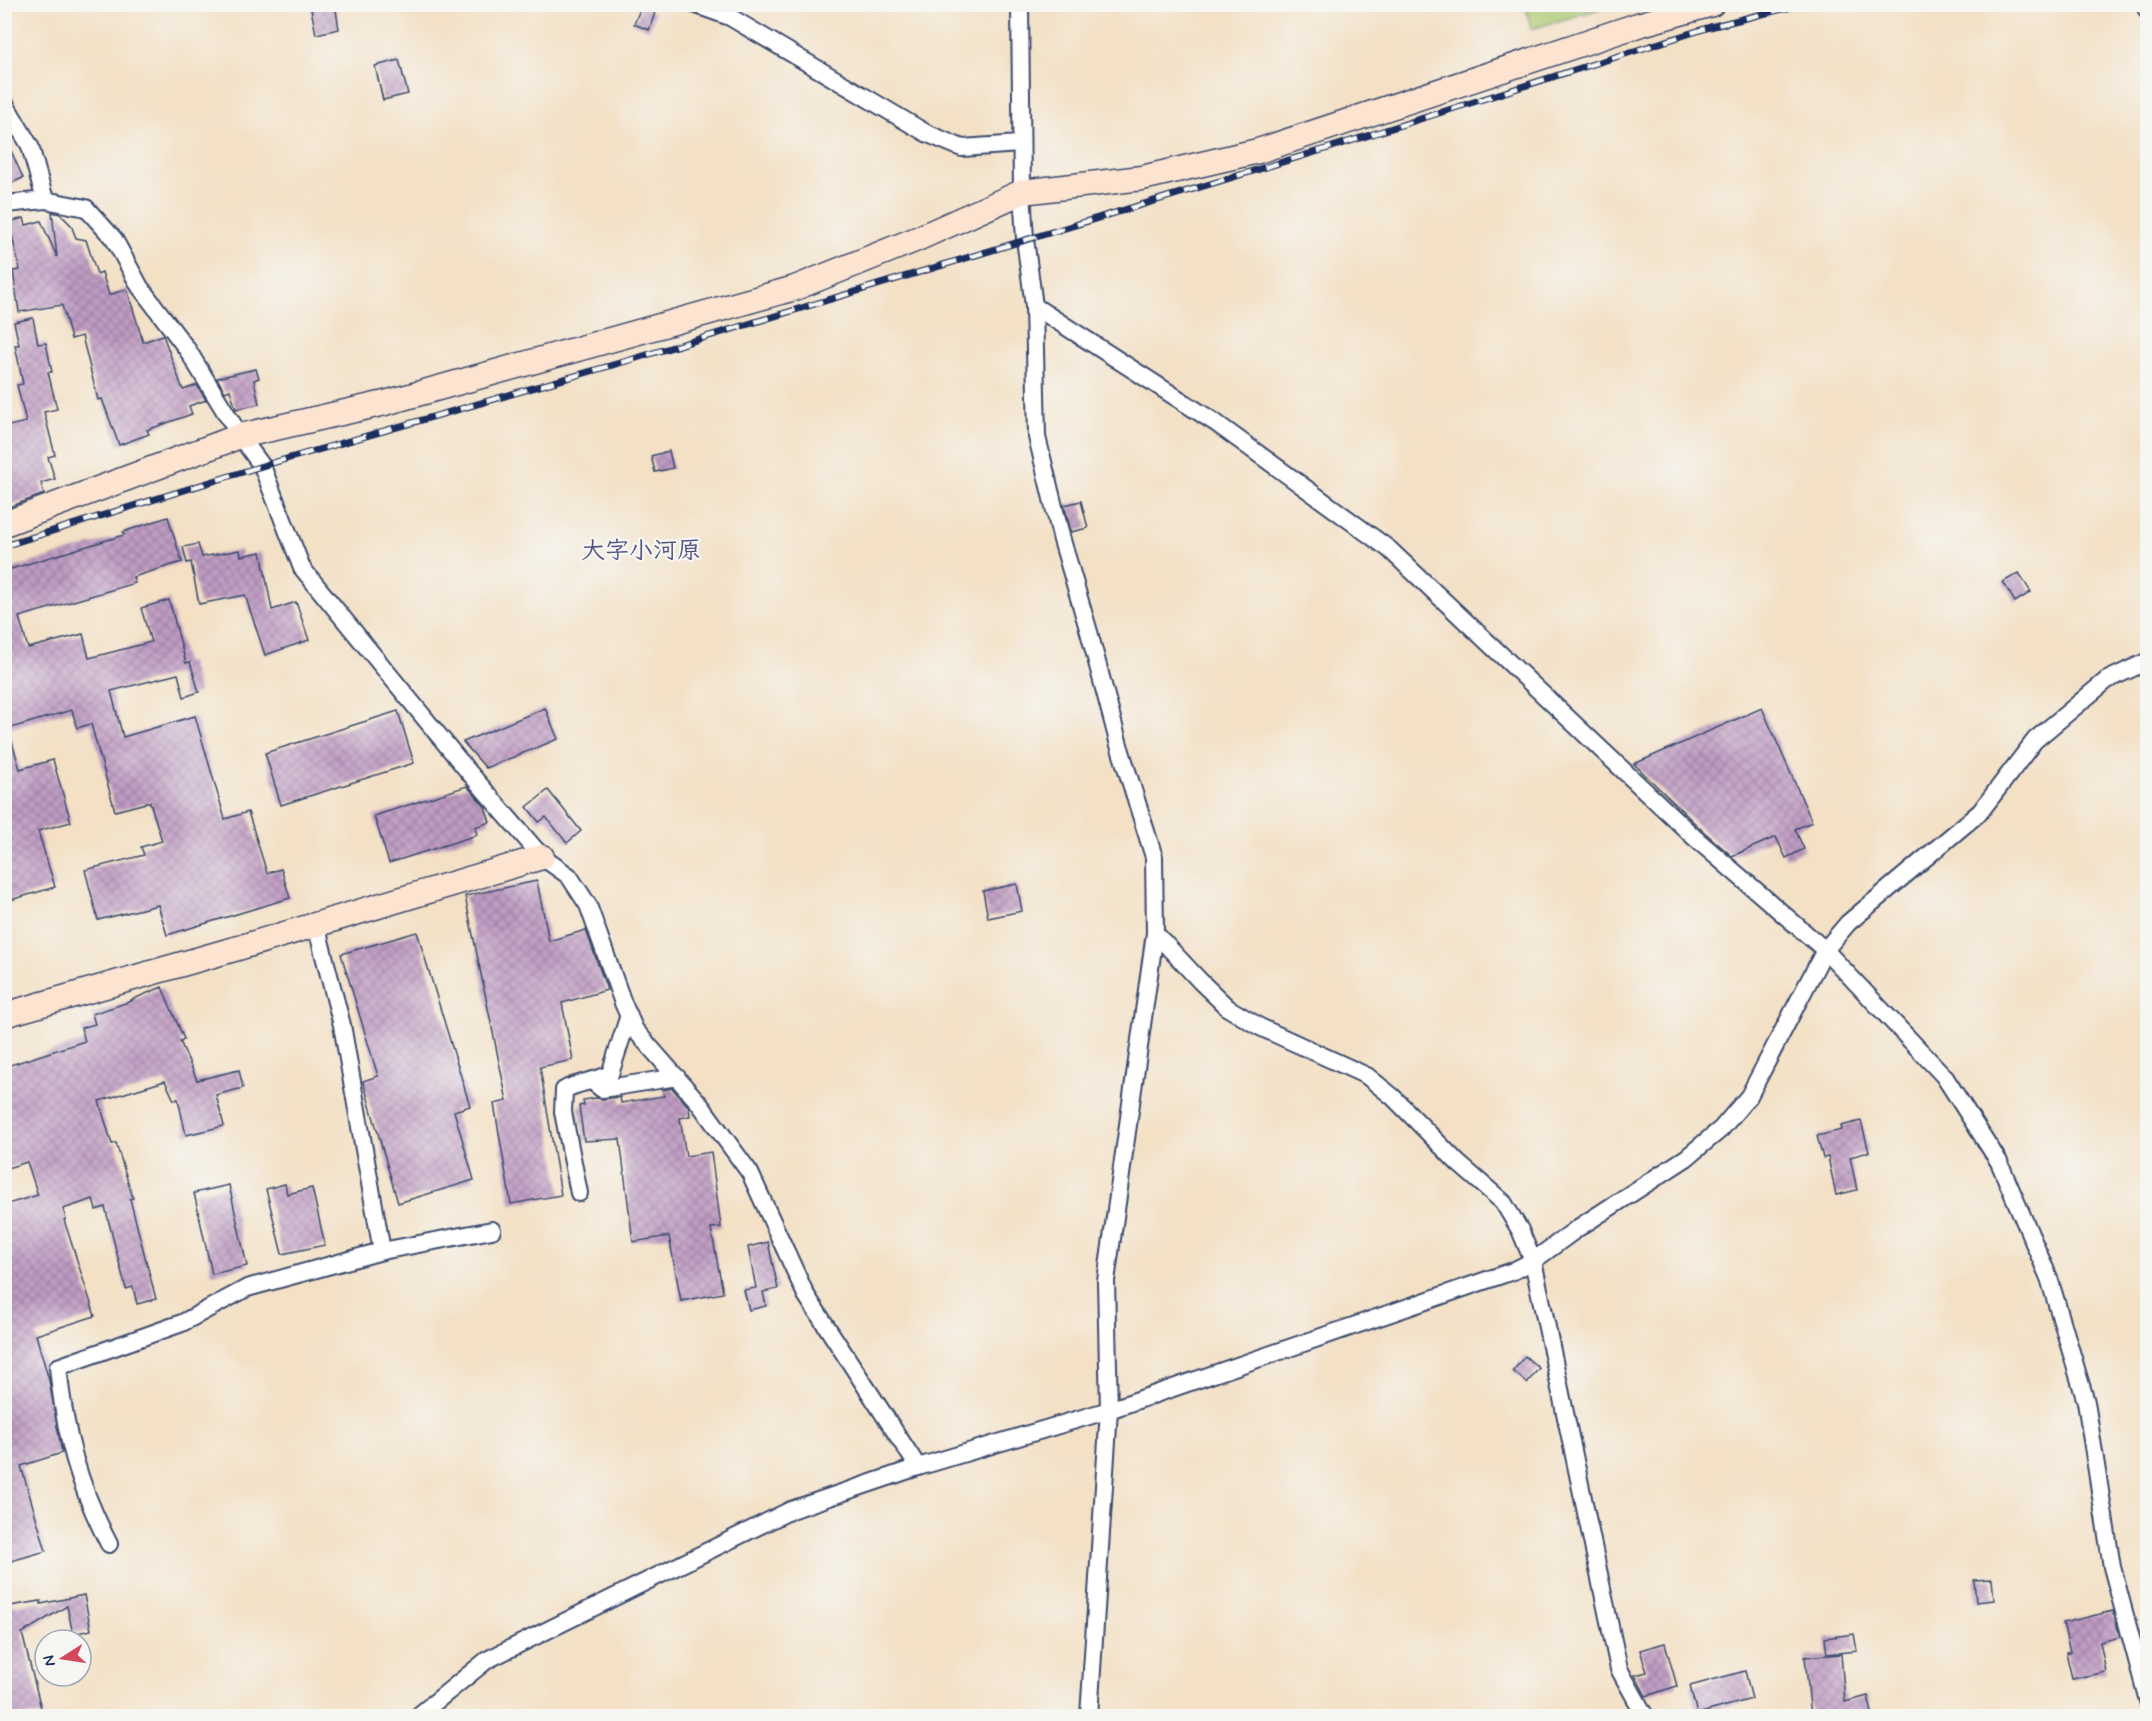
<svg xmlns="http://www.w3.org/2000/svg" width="2152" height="1721" font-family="Mynerve,'Klee One',sans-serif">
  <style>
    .pitch { fill: #acc86f; stroke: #647c66; stroke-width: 1.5 }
    .building { fill: url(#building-cross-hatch) }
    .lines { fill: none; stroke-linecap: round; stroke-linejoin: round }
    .street-casing { stroke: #3b4a6d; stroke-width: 20 }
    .secondary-casing { stroke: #3b4a6d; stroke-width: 27 }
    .street { stroke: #fff; stroke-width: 16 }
    .secondary { stroke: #fde4d1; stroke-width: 24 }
    .rail-casing { stroke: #1b2f5e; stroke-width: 7 }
    .rail { stroke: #f6f6f2; stroke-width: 4.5; stroke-dasharray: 14; stroke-linecap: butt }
    .labels { text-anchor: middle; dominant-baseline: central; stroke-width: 4.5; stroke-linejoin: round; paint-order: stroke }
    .quarter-label { font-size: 24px; font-weight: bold; fill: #555581; stroke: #f6f6f2 }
  </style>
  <defs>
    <pattern id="building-cross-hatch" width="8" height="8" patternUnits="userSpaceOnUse" patternTransform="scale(1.5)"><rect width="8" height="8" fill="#c09cc3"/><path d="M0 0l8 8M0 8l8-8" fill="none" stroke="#9b80a2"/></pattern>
  </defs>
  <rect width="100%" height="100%" fill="#f6f6f2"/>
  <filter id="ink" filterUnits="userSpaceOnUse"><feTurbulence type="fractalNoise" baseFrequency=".0167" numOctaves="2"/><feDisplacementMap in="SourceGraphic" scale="12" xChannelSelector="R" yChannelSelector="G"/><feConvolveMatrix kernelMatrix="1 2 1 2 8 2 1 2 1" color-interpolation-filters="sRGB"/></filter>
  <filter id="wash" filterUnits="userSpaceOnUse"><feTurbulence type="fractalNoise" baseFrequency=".008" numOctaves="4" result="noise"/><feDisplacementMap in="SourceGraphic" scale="24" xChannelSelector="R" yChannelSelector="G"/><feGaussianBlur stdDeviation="1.35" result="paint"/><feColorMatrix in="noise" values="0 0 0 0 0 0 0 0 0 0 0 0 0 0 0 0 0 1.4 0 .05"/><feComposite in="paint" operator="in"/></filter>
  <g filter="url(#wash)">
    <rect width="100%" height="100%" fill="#f3e0c5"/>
    <polygon class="pitch" points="1525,4 1614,4 1614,5 1531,29"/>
    <g id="blocks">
      <g class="building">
        <polygon points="310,4 335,4 339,29 316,34"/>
        <polygon points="641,7 655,13 649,30 634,24"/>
        <polygon points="399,60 408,94 383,100 375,66"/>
        <polygon points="4,135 23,178 4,186"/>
        <polygon points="52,212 60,214 71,225 76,238 86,240 97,274 102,272 109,295 127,289 143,342 163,335 183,390 197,385 206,400 189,406 192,414 147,430 149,434 119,445 102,399 98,400 82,336 71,339 62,305 19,312 13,271 20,270 9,222 24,218 26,225 41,221 57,257"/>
        <polygon points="33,318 38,344 46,343 52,372 48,372 57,409 44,412 55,455 48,457 55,479 41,483 44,494 4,509 4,427 26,422 17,385 23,384 15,345 19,345 14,322"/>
        <polygon points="256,369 259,378 254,380 259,404 236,409 230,390 225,392 217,378"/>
        <polygon points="669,451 673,468 655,472 651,456"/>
        <polygon points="1081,501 1088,528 1071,532 1064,505"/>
        <polygon points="168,517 182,562 133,577 135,583 19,617 28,648 83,634 89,658 151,642 141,608 169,600 186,663 190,662 199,692 184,697 178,674 111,691 123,737 195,716 225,819 248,812 267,873 281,869 290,898 167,935 158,905 98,920 85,870 144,855 141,847 162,841 150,802 115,811 91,724 77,728 72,710 4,730 4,571 124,535 123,532"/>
        <polygon points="198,544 202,557 240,550 241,556 261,552 272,610 296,602 309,640 265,655 245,595 199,604 191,562 187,563 183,547"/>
        <polygon points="2019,573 2031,592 2015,602 2003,582"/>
        <polygon points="545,708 558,739 486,768 463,742"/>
        <polygon points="1762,708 1812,822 1795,829 1804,849 1786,858 1776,837 1732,856 1702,830 1634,764"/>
        <polygon points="398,711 414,763 281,805 265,753"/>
        <polygon points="4,732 9,732 20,769 53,760 71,822 38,831 55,887 4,902"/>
        <polygon points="467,786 485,807 490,822 475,827 477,835 389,863 374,816"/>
        <polygon points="548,790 581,831 567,843 546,817 539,822 527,807"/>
        <polygon points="537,881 549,941 586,930 607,990 562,1003 573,1060 540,1067 561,1195 511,1204 494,1104 507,1101 465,896"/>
        <polygon points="1017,884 1022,911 988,918 983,891"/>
        <polygon points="417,932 470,1106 454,1111 474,1180 398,1203 363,1081 378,1076 341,954"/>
        <polygon points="162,987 184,1039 180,1041 197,1080 239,1070 243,1088 216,1095 224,1126 186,1135 178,1099 174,1100 165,1081 99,1101 112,1144 116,1143 133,1198 130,1199 156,1299 137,1304 133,1287 126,1289 105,1207 96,1210 93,1199 63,1209 66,1219 64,1220 95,1316 36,1335 49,1380 62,1453 21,1466 46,1551 4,1563 4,1205 38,1195 27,1162 4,1169 4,1067 85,1041 81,1028 95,1024 92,1014 132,1001 131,1000"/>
        <polygon points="672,1088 689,1107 690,1116 680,1118 686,1156 711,1152 721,1227 711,1228 723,1293 681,1301 669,1236 633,1242 620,1139 584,1141 579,1106 584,1105 583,1100 596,1098 603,1099 620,1097 621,1103 664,1096 663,1090"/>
        <polygon points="1861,1121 1869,1152 1850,1157 1857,1190 1836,1195 1828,1157 1823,1158 1817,1136 1842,1130 1841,1126"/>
        <polygon points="285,1184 287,1194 312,1188 325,1245 282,1254 266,1189"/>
        <polygon points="229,1185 247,1266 212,1274 194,1193"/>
        <polygon points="768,1242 778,1289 763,1292 766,1306 749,1310 744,1290 756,1288 748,1247"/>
        <polygon points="1525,1356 1539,1368 1527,1383 1513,1371"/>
        <polygon points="1992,1579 1994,1600 1976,1602 1974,1580"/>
        <polygon points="84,1595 91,1630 73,1634 67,1606 22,1633 43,1716 4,1716 4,1607 41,1601 41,1604"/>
        <polygon points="2113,1611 2120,1637 2100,1642 2106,1672 2072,1679 2066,1652 2070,1652 2063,1623"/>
        <polygon points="1854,1634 1857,1651 1827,1654 1825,1638"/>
        <polygon points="1665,1643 1677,1686 1646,1696 1635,1675 1647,1672 1640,1650"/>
        <polygon points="1841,1654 1845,1702 1868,1696 1872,1713 1860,1716 1811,1716 1805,1657"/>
        <polygon points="1745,1671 1752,1699 1697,1714 1690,1686"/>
      </g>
    </g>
  </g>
  <g filter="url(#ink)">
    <use href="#blocks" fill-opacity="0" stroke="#3b4a6d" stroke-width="1.5"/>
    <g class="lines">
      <defs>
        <g id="street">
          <polyline points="694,4 730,17 926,133 962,148 1020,144"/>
          <polyline points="1020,4 1022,192 1025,239 1034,306 1037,437 1062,540 1089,632 1119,745 1154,857 1155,933 1106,1281 1109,1410 1089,1716"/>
          <polyline points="2144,4 2148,12"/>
          <polyline points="4,102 30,146 45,200 86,208 114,239 140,287 187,349 240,436 262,466 302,568 467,770 542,857 569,876 588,905 623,1003 635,1030 699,1103 750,1173 806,1295 918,1467"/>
          <polyline points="4,207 6,204 45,200"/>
          <polyline points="1034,306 1216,423 1389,549 1695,838 1825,950 1944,1076 1999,1162 2049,1278 2086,1402 2112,1567 2148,1701"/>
          <polyline points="316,925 342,1025 382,1251 492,1230"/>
          <polyline points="1155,933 1200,981 1228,1008 1260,1027 1367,1076 1393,1097 1458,1163 1503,1202 1520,1230 1533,1261 1619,1669 1645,1716"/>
          <polyline points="593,1082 602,1089 677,1077"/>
          <path d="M 579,1193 L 563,1112 L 564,1090 C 577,1082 594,1082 610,1074 L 629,1015"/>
          <path d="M 109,1544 C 78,1484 65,1435 58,1367 L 182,1323 L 247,1288 L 382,1251"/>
          <polyline points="418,1716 487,1660 791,1510 918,1467 1109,1410 1513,1271 1533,1261 1578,1228 1686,1158 1721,1129 1749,1096 1825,950 1848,923 1980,812 2035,740 2107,680 2148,661"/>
        </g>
        <g id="secondary">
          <polyline points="4,524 240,436 385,403 795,288 917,239 1022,192 1142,178 1258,151 1638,25 1712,4"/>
          <polyline points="4,1015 238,948 542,857"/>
        </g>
      </defs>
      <use href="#street" class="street-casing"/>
      <use href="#secondary" class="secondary-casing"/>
      <use href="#street" class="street"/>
      <use href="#secondary" class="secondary"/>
      <defs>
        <polyline id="rail" points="4,546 262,466 630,360 1332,147 1710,27 1803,4"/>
      </defs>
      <use href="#rail" class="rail-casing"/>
      <use href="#rail" class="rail"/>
    </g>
  </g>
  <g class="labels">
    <g class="quarter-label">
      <text x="641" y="551">大字小河原</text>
    </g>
  </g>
  <rect width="2152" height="1721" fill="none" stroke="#f6f6f2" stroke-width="24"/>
  <g transform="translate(63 1658) rotate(258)"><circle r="28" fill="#f6f6f2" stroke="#9ea6b7" stroke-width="1.5"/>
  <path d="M0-4.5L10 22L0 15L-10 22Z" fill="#d1495b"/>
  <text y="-9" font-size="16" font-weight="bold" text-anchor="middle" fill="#1b2f5e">N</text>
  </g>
</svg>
